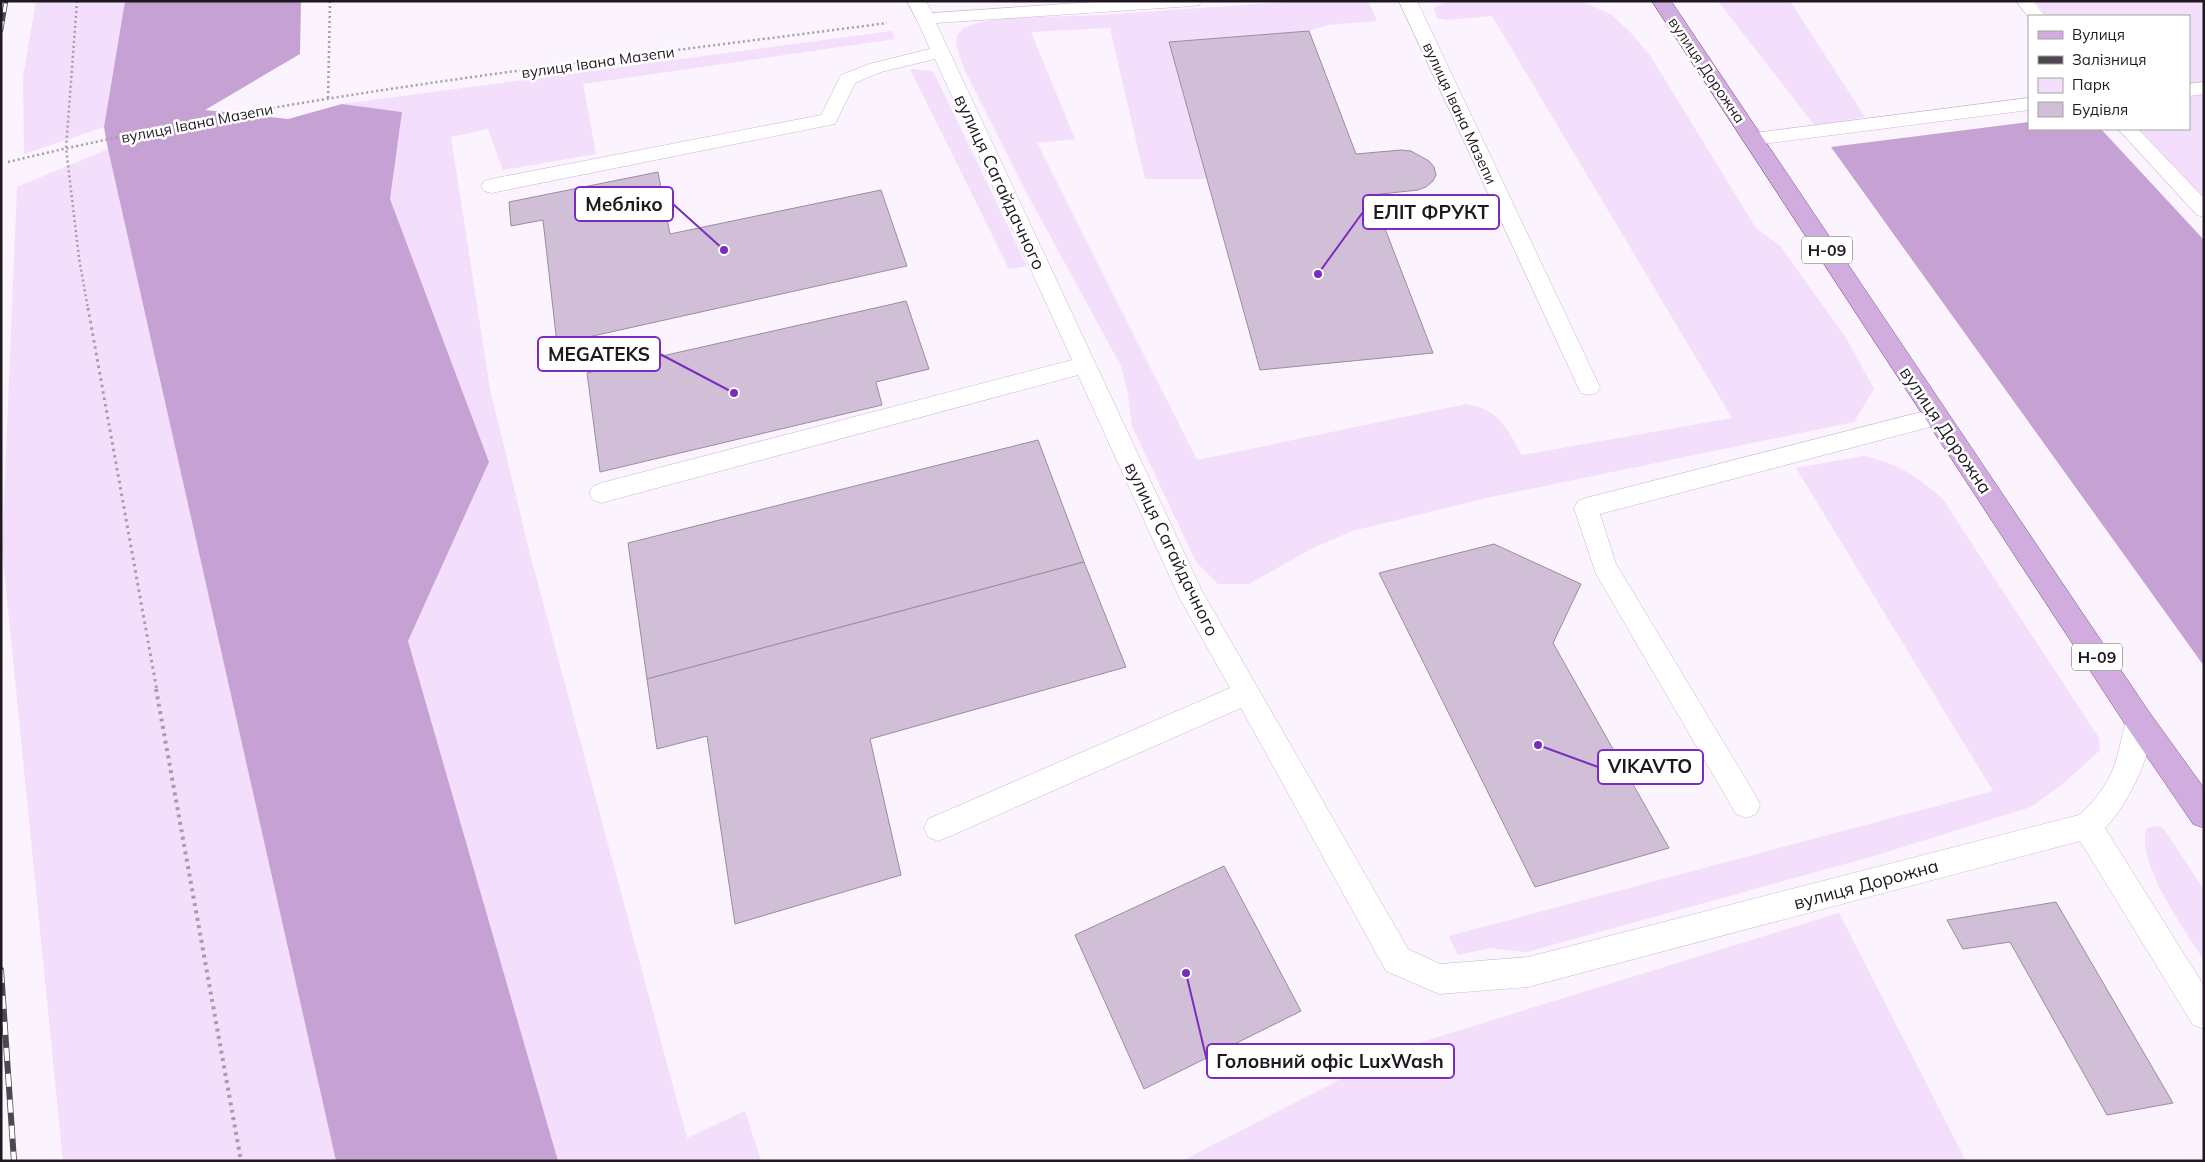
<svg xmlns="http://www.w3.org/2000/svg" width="2205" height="1162" font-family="Mulish,sans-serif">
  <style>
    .green { fill: #f3defb }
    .forest { fill: #c6a1d4 }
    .building { fill: #d1bfd8; stroke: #9c8ba2 }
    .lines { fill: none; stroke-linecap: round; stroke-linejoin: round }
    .service-casing { stroke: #c8b6ce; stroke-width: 1 }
    .minor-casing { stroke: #c8b6ce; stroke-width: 1 }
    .primary-casing { stroke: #7f548e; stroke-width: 1 }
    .path-far2 { stroke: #a59da8; stroke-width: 2.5; stroke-dasharray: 2 3; stroke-linecap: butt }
    .path-far1 { stroke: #a59da8; stroke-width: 3; stroke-dasharray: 2.5 4; stroke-linecap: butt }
    .path { stroke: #a59da8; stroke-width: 4; stroke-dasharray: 3 4.5; stroke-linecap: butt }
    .service { fill: #fff; fill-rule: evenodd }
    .minor { fill: #fff; fill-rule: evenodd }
    .primary { fill: #d1acdf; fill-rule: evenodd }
    .rail-far1-casing { stroke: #4e4750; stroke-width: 4.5 }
    .rail-casing { stroke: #4e4750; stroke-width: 6 }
    .rail-far1 { stroke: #fff; stroke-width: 3; stroke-dasharray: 9; stroke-linecap: butt }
    .rail { stroke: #fff; stroke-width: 4.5; stroke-dasharray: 13; stroke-linecap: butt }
    .labels { text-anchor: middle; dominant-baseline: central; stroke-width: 5; stroke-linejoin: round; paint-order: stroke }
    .far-street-label { font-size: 15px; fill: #1f1821; stroke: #fff }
    .shield { fill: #fff; stroke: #625d64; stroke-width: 1 }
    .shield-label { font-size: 16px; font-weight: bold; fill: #1f1821 }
    .street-label { font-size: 18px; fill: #1f1821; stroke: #fff }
    .leader { fill: none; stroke: #7b2cbf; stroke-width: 2 }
    .callout-dot { fill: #7b2cbf; stroke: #fff; stroke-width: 2 }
    .callout { fill: #fff; stroke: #7b2cbf; stroke-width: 2 }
    .callout-label { font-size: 19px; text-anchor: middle; font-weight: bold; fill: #1f1821 }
  </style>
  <rect width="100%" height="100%" fill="#fbf3fe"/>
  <g class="green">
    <polygon points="36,1 125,1 104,127 24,154 23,77"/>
    <path d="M 1302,1 L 1364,1 L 1369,3 L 1377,21 L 1328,25 L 1309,31 L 1169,42 L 1207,179 L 1145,179 L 1110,28 L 1031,32 L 1075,139 L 1037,143 L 1197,460 L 1466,404 C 1503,412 1504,425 1522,455 L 1732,418 L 1492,16 L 1448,20 L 1437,18 L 1434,8 L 1447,1 L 1581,1 L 1612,15 L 1631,33 L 1651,57 L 1756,228 L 1780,246 L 1845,336 L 1874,389 L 1854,422 L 1491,497 L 1352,531 L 1311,549 L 1249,584 L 1218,584 L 1196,562 L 1132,426 L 1128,394 L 1121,366 L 1024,188 L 965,71 L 956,46 L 957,36 L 963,28 L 980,22 L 1011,18 L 1100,15 Z"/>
    <polygon points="1718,1 1790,1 1865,117 1815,126"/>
    <polygon points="2035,1 2204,1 2204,217 2127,129 2189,129 2189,16 2046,16"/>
    <polygon points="892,31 895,39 583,84 596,154 503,170 488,129 451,137 490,389 530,554 687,1138 745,1111 761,1161 558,1161 408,641 489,462 390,199 402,112 342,104"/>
    <polygon points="910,69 933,71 1027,266 1009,269"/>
    <polygon points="108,149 336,1161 63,1161 2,549 17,187"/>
    <path d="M 1864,456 C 1899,464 1916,476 1942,498 L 2099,738 L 2100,750 L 2064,783 L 2031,807 L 1877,855 L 1527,952 L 1490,948 L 1458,955 L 1449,936 L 1993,791 L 1796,468 Z"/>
    <path d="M 2158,826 L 2164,829 L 2204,890 L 2204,960 C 2186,932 2134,860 2147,828 Z"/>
    <polygon points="1839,913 1966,1161 1182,1161 1399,1049"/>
  </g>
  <g class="forest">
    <polygon points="125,1 301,1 300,54 205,110 288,119 342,104 402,112 390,199 489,462 408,641 558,1161 336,1161 108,149 104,127"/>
    <polygon points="2029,122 2029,129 2101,129 2204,240 2204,666 1831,147"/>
  </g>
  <g class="building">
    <polygon points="1309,31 1356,154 1401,150 1411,151 1429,161 1434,167 1436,175 1433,181 1426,187 1418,190 1372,195 1433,353 1260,370 1169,42"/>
    <polygon points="658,172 670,234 881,190 907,266 557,344 543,220 511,226 509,202"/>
    <polygon points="906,301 929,369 876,382 882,405 600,472 587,373"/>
    <polygon points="1038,440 1084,562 647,679 628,543"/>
    <polygon points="1494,544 1581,584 1553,643 1669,848 1535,887 1379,573"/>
    <polygon points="1084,562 1126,667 870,739 901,875 735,924 707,736 657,749 647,679"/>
    <polygon points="1224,866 1301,1011 1144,1089 1075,935"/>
    <polygon points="2056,902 2173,1103 2107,1115 2010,942 1963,949 1947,920"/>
  </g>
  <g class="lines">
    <defs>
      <g id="service">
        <path d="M 1107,1 L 1201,1 L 1199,5 L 1193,6 L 936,23 L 1202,591 L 1408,949 L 1440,964 L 1528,957 L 2079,815 C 2100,796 2113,777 2119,750 C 2122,737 2124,724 2130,712 L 2139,709 L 2148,712 C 2162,741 2126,808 2105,828 L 2204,986 L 2204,1029 L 2193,1025 L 2080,841 L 1528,987 L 1439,994 L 1386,971 L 1241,708 L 948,837 L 938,841 L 928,837 L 924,828 L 928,819 L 1230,688 L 1179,597 L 1078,375 L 601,503 L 593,500 L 589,493 L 593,486 L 601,483 L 1072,360 L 935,59 L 881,72 L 855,83 L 835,124 L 491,193 L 484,191 L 481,186 L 484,181 L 491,179 L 821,115 L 841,75 L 869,64 L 930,49 L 916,18 L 919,14 Z"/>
        <polygon points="1399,1 1417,1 1600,387 1597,393 1589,395 1581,393 1578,387"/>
        <polygon points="2016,1 2033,1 2045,16 2029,16 2029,18"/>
        <polygon points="2204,82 2204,94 2189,96 2189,84"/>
        <polygon points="2029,98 2029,110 1754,145 1747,143 1744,139 1747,135 1754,133"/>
        <polygon points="2118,129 2138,129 2204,198 2204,217 2197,215"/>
        <polygon points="1937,408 1945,411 1948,417 1945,423 1600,514 1616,564 1756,796 1760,805 1756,814 1746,818 1736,814 1596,574 1574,508 1578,501 1586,498"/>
      </g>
      <polygon id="minor" points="907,1 926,1 935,18 932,22 925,24 918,22"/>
      <polygon id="primary" points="1652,1 1671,1 2149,712 2204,788 2204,828 2193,824 2129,730"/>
    </defs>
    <use href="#service" class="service-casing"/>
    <use href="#minor" class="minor-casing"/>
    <use href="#primary" class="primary-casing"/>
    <g class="path-far2">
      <polyline points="77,1 66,148 79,258 88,309"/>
      <polyline points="328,98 330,1"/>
      <path d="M 8,162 C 296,92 593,62 887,23"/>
    </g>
    <polyline class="path-far1" points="88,308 157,691"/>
    <polyline class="path" points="156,689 241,1161"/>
    <use href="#service" class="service"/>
    <use href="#minor" class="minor"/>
    <use href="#primary" class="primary"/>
    <defs>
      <polyline id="rail-far1" points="1,30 6,1"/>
      <polyline id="rail" points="1,970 14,1161"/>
    </defs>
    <use href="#rail-far1" class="rail-far1-casing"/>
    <use href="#rail" class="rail-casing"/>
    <use href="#rail-far1" class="rail-far1"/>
    <use href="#rail" class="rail"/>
  </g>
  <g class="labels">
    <g class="far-street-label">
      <text transform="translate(598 62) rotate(-8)">вулиця Івана Мазепи</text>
      <text transform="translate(1707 70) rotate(56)">вулиця Дорожна</text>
      <text transform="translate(1460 113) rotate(65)">вулиця Івана Мазепи</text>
      <text transform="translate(197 123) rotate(-11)">вулиця Івана Мазепи</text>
    </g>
    <g class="shield">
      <rect x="1802" y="236.5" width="50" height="27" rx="4"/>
      <rect x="2072" y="643.5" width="50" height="27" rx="4"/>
    </g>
    <g class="shield-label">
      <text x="1827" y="250">Н-09</text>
      <text x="2097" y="657">Н-09</text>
    </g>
    <g class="street-label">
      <text transform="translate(1000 182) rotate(65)">вулиця Сагайдачного</text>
      <text transform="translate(1946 430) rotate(56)">вулиця Дорожна</text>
      <text transform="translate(1172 549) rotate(64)">вулиця Сагайдачного</text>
      <text transform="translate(1866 884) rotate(-15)">вулиця Дорожна</text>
    </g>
  </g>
  <path class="leader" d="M724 250L673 204M1318 274L1363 212M734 393L660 354M1538 745L1598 767M1186 973L1207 1061"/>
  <g class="callout-dot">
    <circle cx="724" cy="250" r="5"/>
    <circle cx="1318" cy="274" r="5"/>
    <circle cx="734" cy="393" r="5"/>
    <circle cx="1538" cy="745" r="5"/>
    <circle cx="1186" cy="973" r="5"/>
  </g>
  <g class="callout">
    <rect x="575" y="187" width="98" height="34" rx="5"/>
    <rect x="1363" y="195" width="136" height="34" rx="5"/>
    <rect x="538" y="337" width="122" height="34" rx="5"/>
    <rect x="1598" y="750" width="105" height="34" rx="5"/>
    <rect x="1207" y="1044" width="247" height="34" rx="5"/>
  </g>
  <g class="callout-label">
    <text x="624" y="211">Мебліко</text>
    <text x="1431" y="219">ЕЛІТ ФРУКТ</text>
    <text x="599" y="361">MEGATEKS</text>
    <text x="1650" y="773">VIKAVTO</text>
    <text x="1330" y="1068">Головний офіс LuxWash</text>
  </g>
  <rect width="2205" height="1162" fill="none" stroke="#1f1821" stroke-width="5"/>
  <rect x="2028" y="15" width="162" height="115" fill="#ffffff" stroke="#a5a3a6"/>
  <rect x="2038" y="31" width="25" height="8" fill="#d1acdf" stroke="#a5a3a6"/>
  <text x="2072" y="40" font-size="15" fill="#1f1821">Вулиця</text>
  <rect x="2038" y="56" width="25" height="8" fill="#4e4750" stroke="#a5a3a6"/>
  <text x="2072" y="65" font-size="15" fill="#1f1821">Залізниця</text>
  <rect x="2038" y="78" width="25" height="15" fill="#f3defb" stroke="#a5a3a6"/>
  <text x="2072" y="90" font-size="15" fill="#1f1821">Парк</text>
  <rect x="2038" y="102" width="25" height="15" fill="#d1bfd8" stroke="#a5a3a6"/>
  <text x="2072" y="115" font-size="15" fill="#1f1821">Будівля</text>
</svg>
